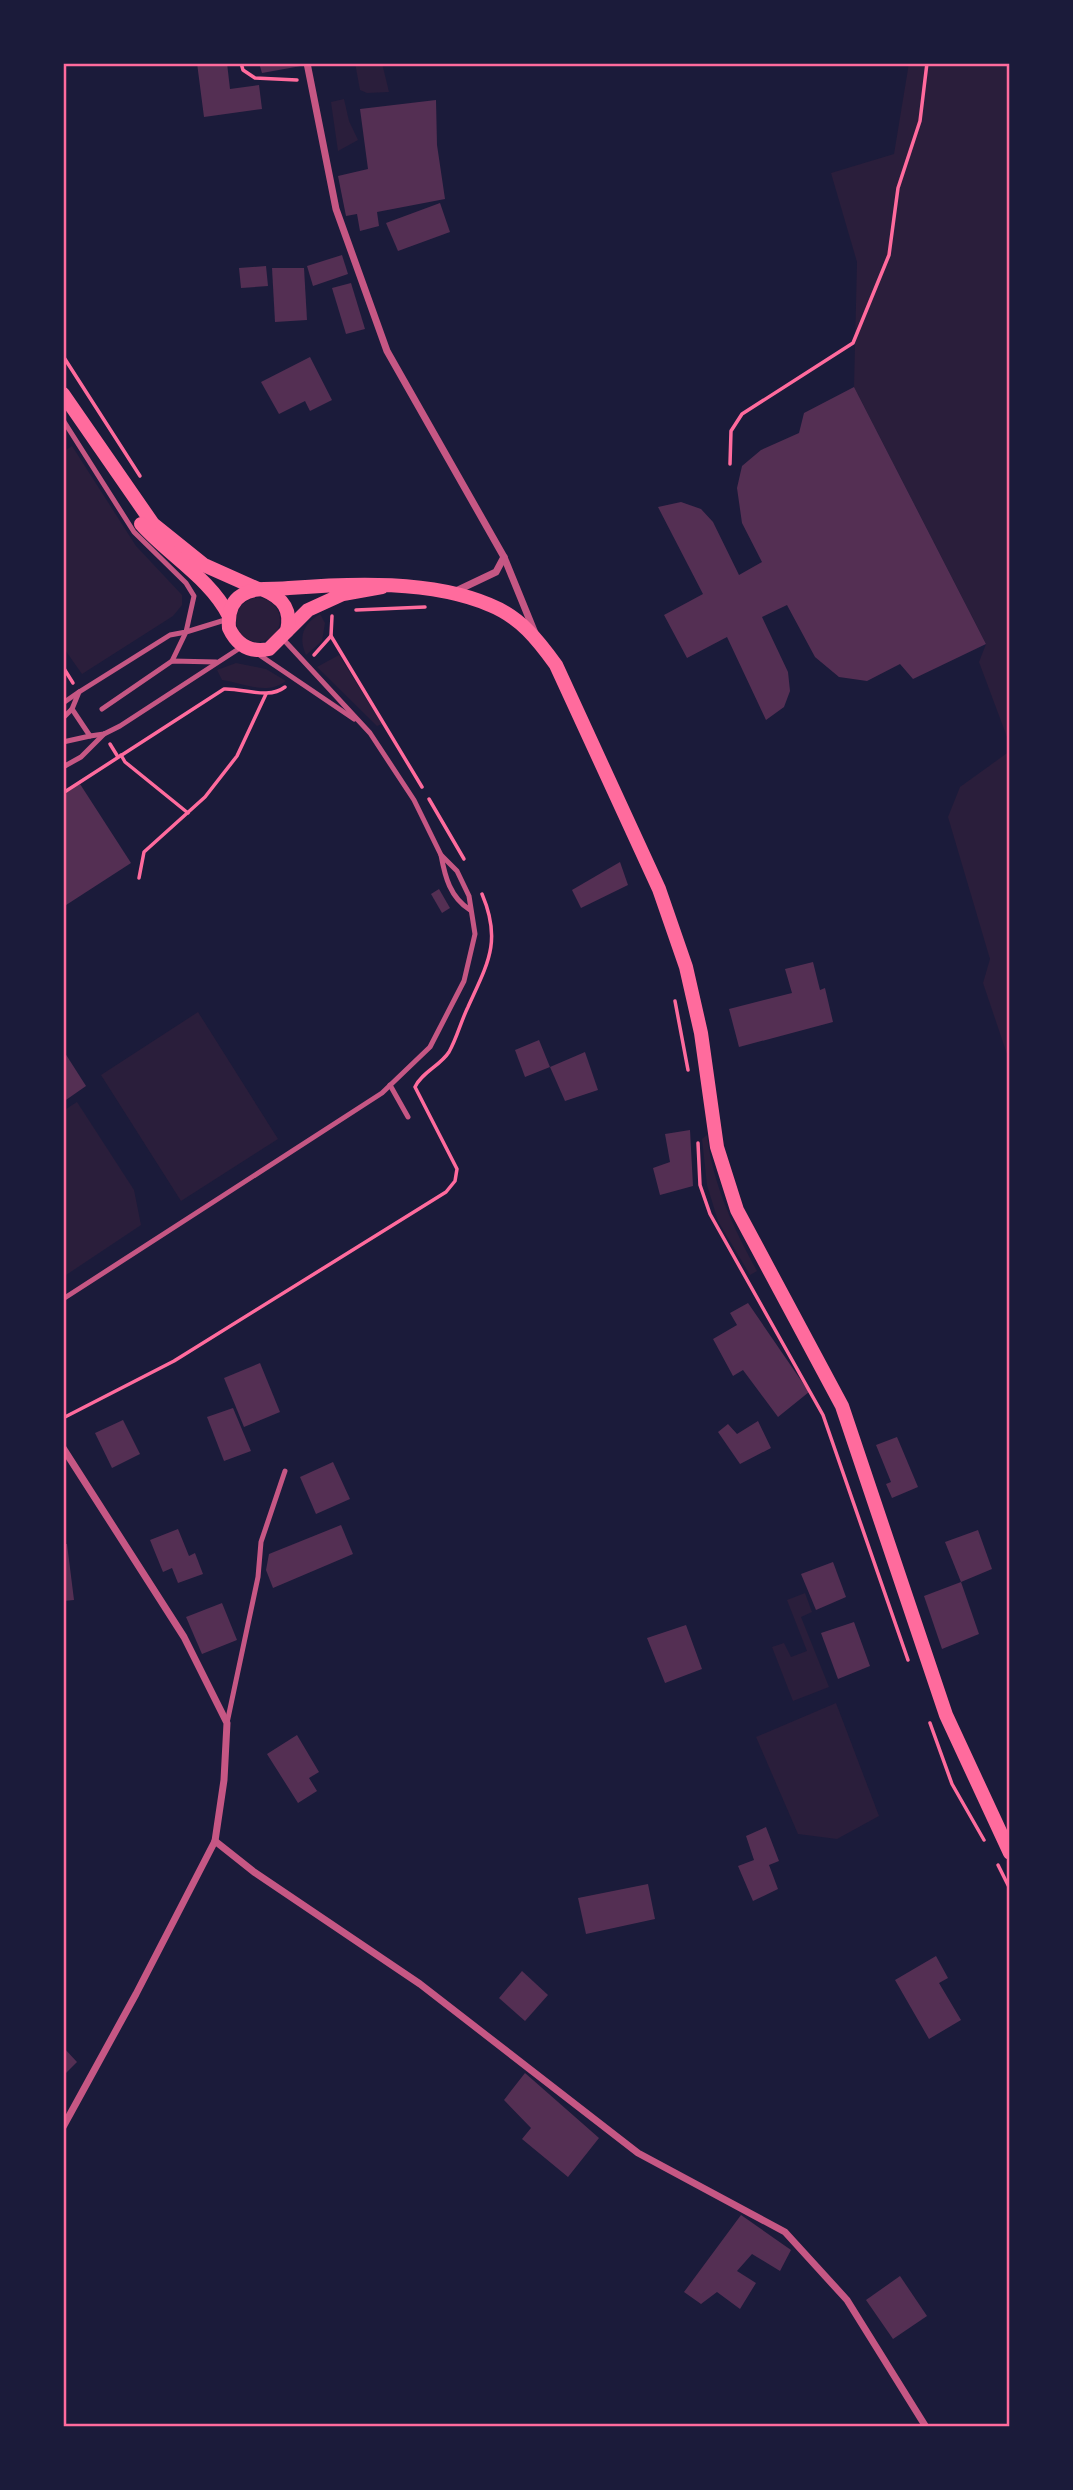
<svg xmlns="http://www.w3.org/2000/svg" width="1073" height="2490" font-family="Lato,sans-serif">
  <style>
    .green { fill: #2a1e3b }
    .building { fill: #542f53 }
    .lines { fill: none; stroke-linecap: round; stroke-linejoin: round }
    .path { stroke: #ff6b9d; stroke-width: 3.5 }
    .service { stroke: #c65784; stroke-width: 5 }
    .minor { stroke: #c65784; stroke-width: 7 }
    .secondary { stroke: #ff6b9d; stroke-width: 14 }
    .neatline { fill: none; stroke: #ff6b9d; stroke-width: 2.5 }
  </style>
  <rect width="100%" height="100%" fill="#1b1b3a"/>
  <g class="green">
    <polygon points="355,63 382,63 389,92 367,93 360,90"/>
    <polygon points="909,63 1010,63 1010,745 979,662 986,644 854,387 857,262 831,173 894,154"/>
    <polygon points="344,99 349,121 358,140 338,151 331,102"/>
    <polygon points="72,446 136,546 182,595 182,605 173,616 82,674 63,647 63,452"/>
    <circle cx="258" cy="620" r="22"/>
    <path d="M 320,614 L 325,623 L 322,641 L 306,655 C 298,637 303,624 320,614 Z"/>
    <polygon points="339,655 382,724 377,726 317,667"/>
    <path d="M 236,663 L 266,669 L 286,681 C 266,696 244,683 222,680 L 217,670 Z"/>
    <polygon points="1010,751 1010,1063 983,983 990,959 948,817 960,787"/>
    <polygon points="198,1012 278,1139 181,1201 101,1075"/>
    <polygon points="77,1102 134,1190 141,1225 63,1277 63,1111"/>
    <path d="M 707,1135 C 713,1185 733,1227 757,1271 L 750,1275 L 718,1221 L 707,1185 L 702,1139 Z"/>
    <polygon points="805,1593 812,1612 801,1617 829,1687 793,1701 772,1647 784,1643 791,1657 807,1651 787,1600"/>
    <polygon points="836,1703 879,1816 837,1839 798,1834 756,1737"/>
  </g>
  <g class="building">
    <polygon points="197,63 227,63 230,89 259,85 262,109 204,117"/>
    <polygon points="259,63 300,63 301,66 262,73"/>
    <polygon points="436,100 437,145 445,199 377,212 379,226 360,231 357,214 346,216 338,176 368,169 360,109"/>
    <polygon points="440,203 450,232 398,251 386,223"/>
    <polygon points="342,255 348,274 313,286 307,266"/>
    <polygon points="266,266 268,286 241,288 239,268"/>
    <polygon points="272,268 304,268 307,320 275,322"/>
    <polygon points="351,283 365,329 346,334 332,288"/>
    <polygon points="310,357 332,400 310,411 305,401 279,414 261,382"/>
    <polygon points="854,387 986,644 913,679 900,664 867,681 839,677 815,657 787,605 762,617 788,672 790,691 784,707 766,720 727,637 687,658 664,615 703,594 658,507 681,502 701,509 713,522 739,575 762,562 742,523 737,488 742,466 761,450 799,433 804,413"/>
    <polygon points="80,784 131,863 63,907 63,795"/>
    <polygon points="620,862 628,885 581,908 572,890"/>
    <polygon points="439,889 450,908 442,913 431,894"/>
    <polygon points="813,962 820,990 825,988 833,1022 739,1047 729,1009 792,993 785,969"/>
    <polygon points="539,1040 550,1067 525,1077 515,1050"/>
    <polygon points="63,1050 86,1086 63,1102"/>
    <polygon points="585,1052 598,1090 565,1101 550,1067"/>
    <polygon points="690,1130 693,1186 660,1195 653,1168 670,1162 665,1134"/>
    <polygon points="748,1303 809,1392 778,1417 743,1370 733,1376 713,1339 737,1325 730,1313"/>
    <polygon points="260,1363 280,1412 244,1427 224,1378"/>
    <polygon points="233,1408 251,1451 224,1461 207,1417"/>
    <polygon points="123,1420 140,1454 112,1468 95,1433"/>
    <polygon points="758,1421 771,1448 740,1464 718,1432 728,1424 737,1434"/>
    <polygon points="897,1437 918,1487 892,1498 886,1484 891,1482 876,1445"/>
    <polygon points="333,1462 350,1499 316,1514 300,1477"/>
    <polygon points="341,1525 353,1554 273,1588 266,1570 269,1554"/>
    <polygon points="178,1529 189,1556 195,1553 203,1574 178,1583 172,1568 163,1572 150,1540"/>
    <polygon points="978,1530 992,1569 961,1582 945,1542"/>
    <polygon points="63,1544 67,1544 74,1600 63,1601"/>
    <polygon points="833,1562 846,1597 816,1610 801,1574"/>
    <polygon points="961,1582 979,1634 942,1649 924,1596"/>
    <polygon points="222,1603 237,1640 202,1654 186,1617"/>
    <polygon points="854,1622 870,1666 838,1679 821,1633"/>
    <polygon points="686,1625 702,1669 665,1683 647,1638"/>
    <polygon points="297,1735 319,1772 309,1778 317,1791 298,1803 267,1754"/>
    <polygon points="766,1827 779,1861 769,1865 778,1889 753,1901 738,1866 754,1860 746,1836"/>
    <polygon points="648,1884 655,1919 586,1934 578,1898"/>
    <polygon points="936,1956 948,1978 939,1983 961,2020 929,2039 895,1980"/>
    <polygon points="522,1971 548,1995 525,2021 499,1998"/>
    <polygon points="63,2047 77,2062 63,2076"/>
    <polygon points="525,2073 599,2138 568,2177 522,2139 531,2128 504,2100"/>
    <polygon points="741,2215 791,2250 780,2271 752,2254 737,2271 756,2283 740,2309 717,2292 701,2304 684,2292"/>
    <polygon points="900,2276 927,2316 893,2339 866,2300"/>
  </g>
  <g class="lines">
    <g class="path">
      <polyline points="241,63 243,70 255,78 297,80"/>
      <polyline points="63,356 140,476"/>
      <polyline points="730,464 731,431 742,414 853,343 889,255 898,188 920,121 927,63"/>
      <polyline points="356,610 425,607"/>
      <polyline points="332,616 331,636 422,787"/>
      <polyline points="314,655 331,636"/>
      <polyline points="63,667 73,683"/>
      <polyline points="110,744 118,757"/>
      <polyline points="121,755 125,762 188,813"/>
      <path d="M 63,793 L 224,689 C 244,688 268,700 285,687"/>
      <polyline points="429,799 464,859"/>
      <polyline points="139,878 144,852 205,797 237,756 266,694"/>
      <polyline points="675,1001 688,1070"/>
      <polyline points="698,1143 700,1185 710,1214 823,1415 908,1660"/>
      <path d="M 63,1418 L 174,1361 L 446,1192 L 455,1181 L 457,1169 L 415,1087 C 422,1072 440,1066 449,1052 C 457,1038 461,1021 468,1007 C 488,963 502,941 482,894"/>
      <polyline points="930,1723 952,1784 984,1840"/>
      <polyline points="998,1865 1010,1889"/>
    </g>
    <g class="service">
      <polyline points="63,420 134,532 186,583 194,596 186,632 170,635 79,692 72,709 90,736 104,734 120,726 243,646"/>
      <polyline points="258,654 354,719"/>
      <polyline points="172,661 186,632 225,620"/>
      <polyline points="63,703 79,692"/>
      <polyline points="102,709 172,661 216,662"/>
      <polyline points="63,718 72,709"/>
      <polyline points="63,742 90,736"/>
      <polyline points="63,767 81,757 104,734"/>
      <path d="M 441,855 C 445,877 450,897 470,910"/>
      <polyline points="390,1085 408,1117"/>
      <polyline points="63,1299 382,1093 430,1047 464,981 475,934 469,896 457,871 441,855 414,800 370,733 283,639"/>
      <polyline points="227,1723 258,1577 261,1542 285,1471"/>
    </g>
    <g class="minor">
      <polyline points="307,63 336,209 387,351 504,557 535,633"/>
      <polyline points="456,591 496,572 504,557"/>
      <polyline points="63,1448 184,1637 227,1723 224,1780 215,1841 136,1994 63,2127"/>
      <polyline points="215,1841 254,1872 420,1984 638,2153 785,2232 847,2300 926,2427"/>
    </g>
    <g class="secondary">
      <polyline points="63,394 153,524 204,565 258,589"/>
      <path d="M 141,524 C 168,555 210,578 229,616"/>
      <path d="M 382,587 L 343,594 L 308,610 L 269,649 C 250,653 237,645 229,628 C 228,615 230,602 242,595 C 255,586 275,590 289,588 C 352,583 432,580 490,605 C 520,617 538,640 556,665 L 659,889 L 686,967 L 701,1033 L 717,1147 L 737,1210 L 842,1406 L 946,1715 L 1010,1853"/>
      <path d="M 264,590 C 283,598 292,610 287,631"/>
    </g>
  </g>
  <rect width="1073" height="2490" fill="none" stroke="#1b1b3a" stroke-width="130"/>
  <rect x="65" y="65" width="943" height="2360" class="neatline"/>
</svg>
